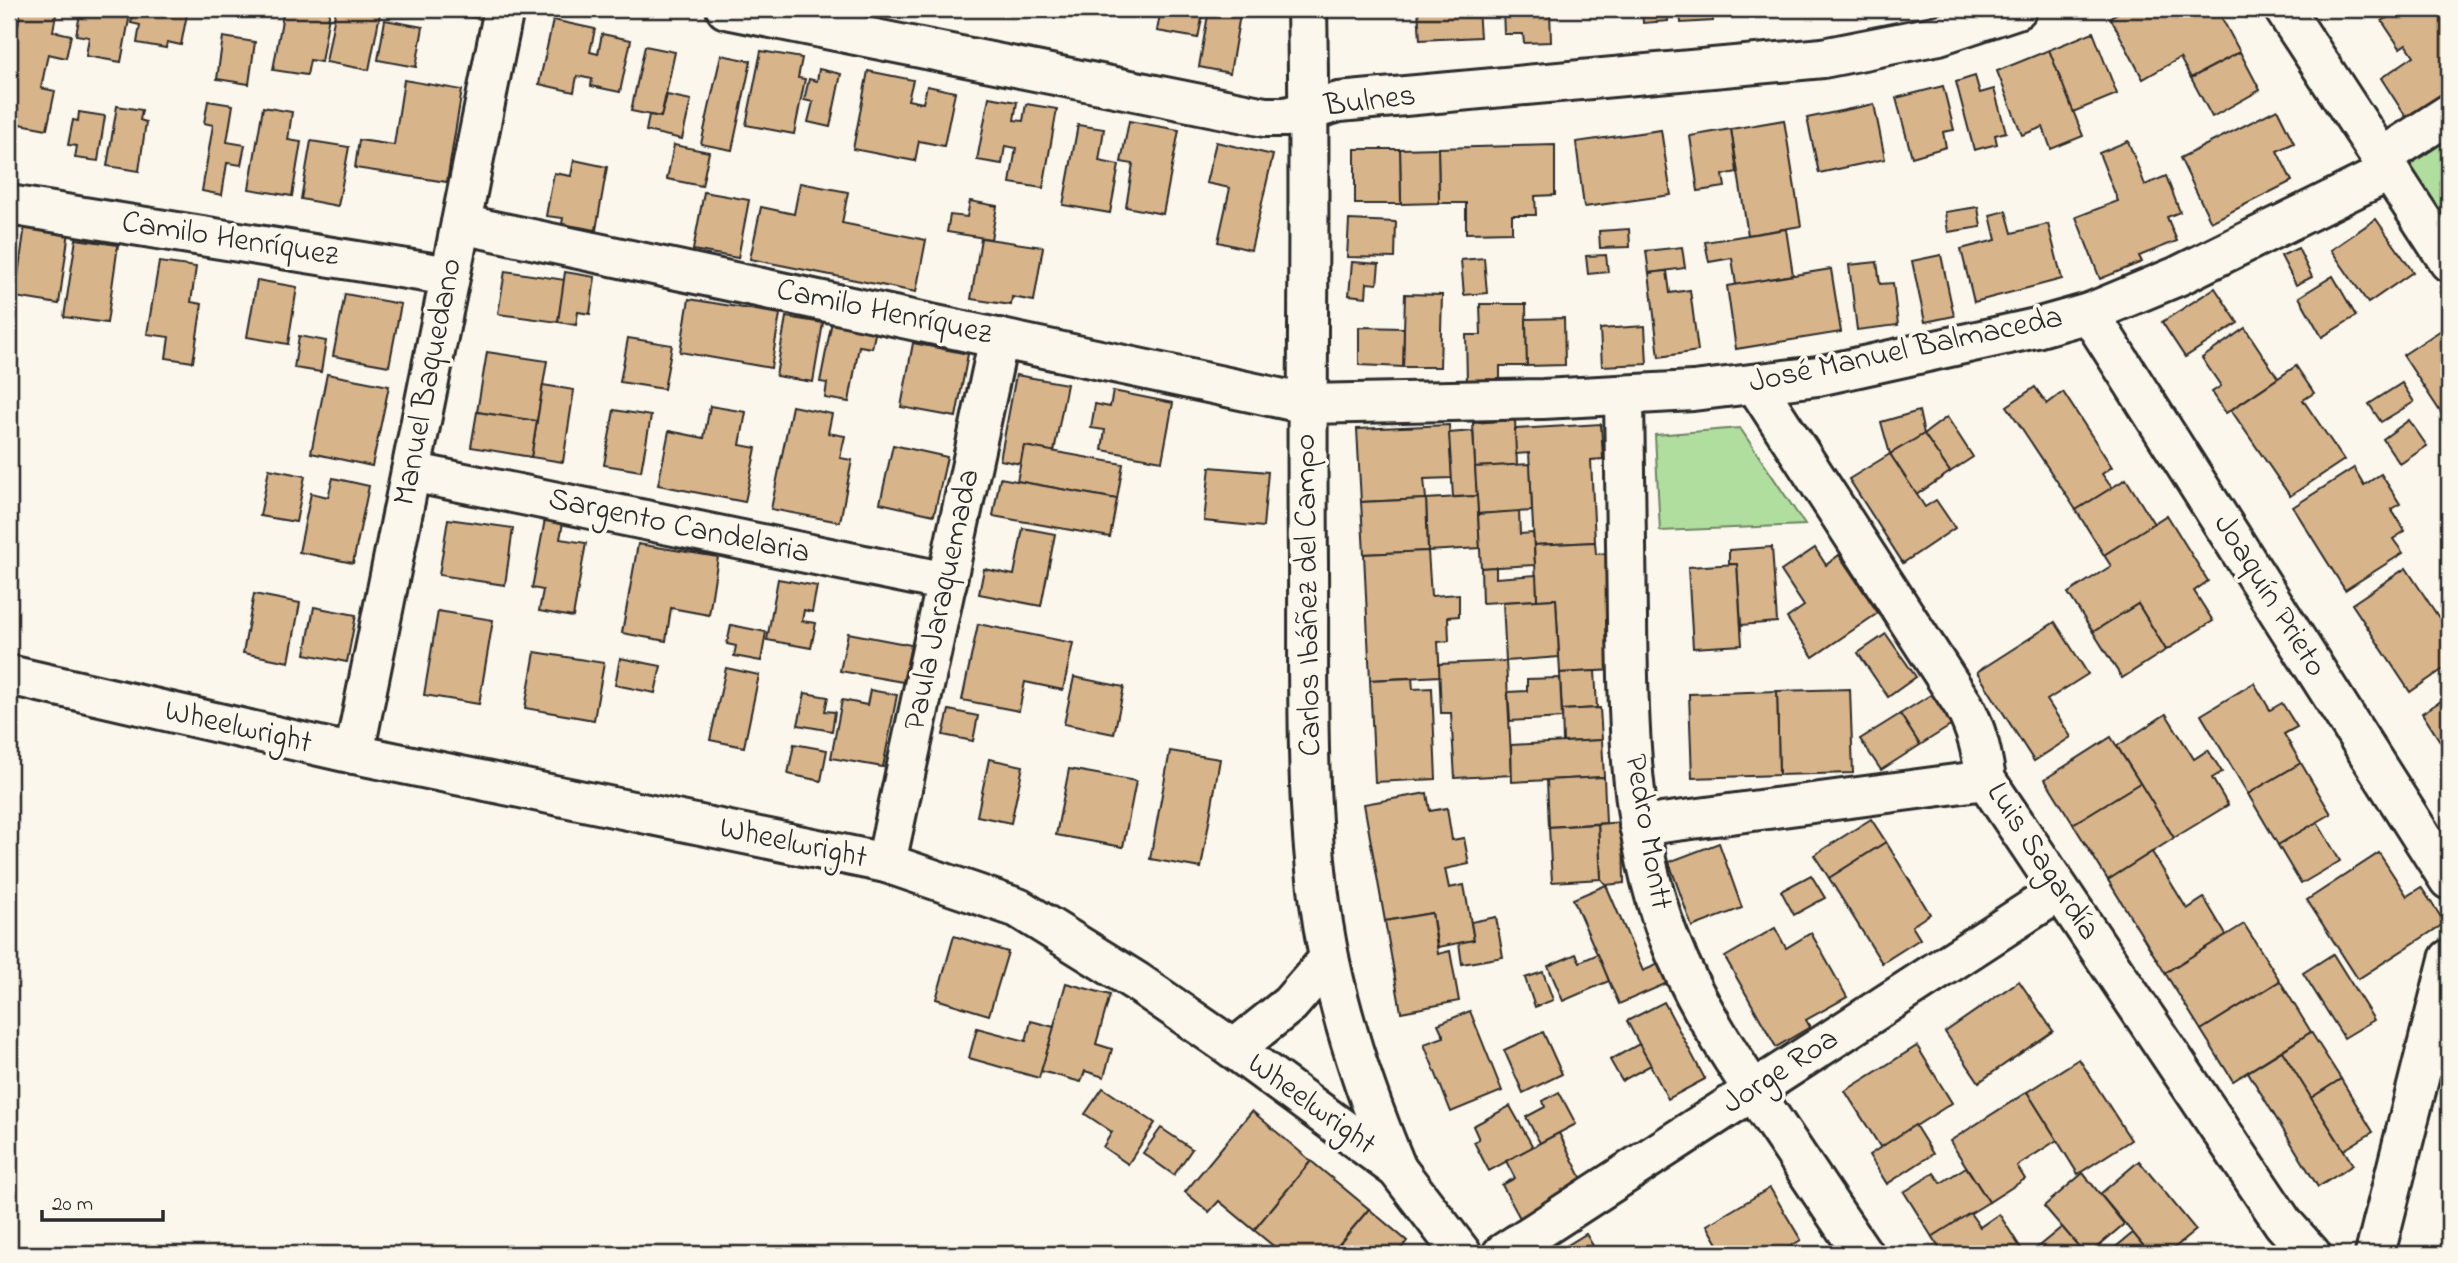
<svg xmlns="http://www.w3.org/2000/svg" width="2458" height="1263" font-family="'Indie Flower',sans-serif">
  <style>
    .green { fill: #b0de9e; stroke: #6e8464; stroke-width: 2 }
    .building { fill: #d8b48a; stroke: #2b2b2b; stroke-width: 2 }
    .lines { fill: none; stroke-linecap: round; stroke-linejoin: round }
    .minor-casing { stroke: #2b2b2b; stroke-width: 44 }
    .major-casing { stroke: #2b2b2b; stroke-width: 44 }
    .minor { stroke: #fbf7ec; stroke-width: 38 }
    .major { stroke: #fbf7ec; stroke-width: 38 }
    .labels { text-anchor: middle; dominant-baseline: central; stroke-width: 7; stroke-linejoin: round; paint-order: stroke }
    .street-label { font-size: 32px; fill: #2b2b2b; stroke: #fbf7ec }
  </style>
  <rect width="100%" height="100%" fill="#fbf7ec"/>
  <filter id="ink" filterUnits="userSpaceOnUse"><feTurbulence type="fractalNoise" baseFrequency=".0143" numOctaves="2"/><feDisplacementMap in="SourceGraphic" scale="14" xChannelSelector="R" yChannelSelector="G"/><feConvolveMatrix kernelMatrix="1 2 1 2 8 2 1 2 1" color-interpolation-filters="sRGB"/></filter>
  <g filter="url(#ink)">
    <g class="green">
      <polygon points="2449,114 2449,241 2381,158"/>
      <polygon points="1740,428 1805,525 1660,531 1655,435"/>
    </g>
    <g class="building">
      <polygon points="21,9 57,9 53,31 71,35 66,58 48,54 41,88 55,91 47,129 9,122 9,73"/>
      <polygon points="81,9 131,9 121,62 86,56 89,37 76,35"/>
      <polygon points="134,9 188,9 181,45 167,42 166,48 137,43 140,25 131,23"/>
      <polygon points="284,9 330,9 321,62 310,60 307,75 273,70"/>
      <polygon points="336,9 381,9 369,70 326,62"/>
      <polygon points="452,9 483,9 481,19 451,13"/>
      <polygon points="1055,9 1091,9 1089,16"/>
      <polygon points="1161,9 1204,9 1198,38 1157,31"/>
      <polygon points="1209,9 1241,9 1230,73 1199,67"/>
      <polygon points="1418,9 1478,9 1480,37 1420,40"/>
      <polygon points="1503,9 1550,9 1551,42 1524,43 1523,34 1504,34"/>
      <polygon points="1642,9 1667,9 1668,21 1643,23"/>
      <polygon points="1680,9 1712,9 1713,21 1681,23"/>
      <polygon points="1771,9 1801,9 1773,16"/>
      <polygon points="2125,9 2217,9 2240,52 2191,78 2180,58 2143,79 2110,17"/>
      <polygon points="2402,9 2449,9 2449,90 2406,117 2381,78 2414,56 2406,44 2400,48 2382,21"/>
      <polygon points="385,20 423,27 416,67 378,60"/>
      <polygon points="553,20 595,29 590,52 598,54 602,34 631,40 620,92 591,86 592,79 577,76 574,92 539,84"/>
      <polygon points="2093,32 2117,94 2073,112 2049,50"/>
      <polygon points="223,37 255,42 249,84 217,79"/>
      <polygon points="645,46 675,52 661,117 631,111"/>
      <polygon points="2049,50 2083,136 2051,149 2043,127 2022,135 1997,71"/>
      <polygon points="761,51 802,58 798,78 805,79 794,134 746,125"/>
      <polygon points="2240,52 2260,90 2212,117 2191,78"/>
      <polygon points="721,55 751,61 732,150 701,144"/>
      <polygon points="819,69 841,74 830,127 808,122 813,102 804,100 809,79 817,81"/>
      <polygon points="868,71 913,80 908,100 923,103 927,86 955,92 944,146 919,141 915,161 853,149"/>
      <polygon points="1975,76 1980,93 1994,89 2006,132 1995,135 1997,144 1974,150 1956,82"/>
      <polygon points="404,80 462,90 447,182 355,168 359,140 394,145"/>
      <polygon points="1943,86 1954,130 1943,132 1946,147 1912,157 1896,98"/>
      <polygon points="667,95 691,100 682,139 646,131 649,115 661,117"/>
      <polygon points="989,97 1017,102 1014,120 1023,121 1026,104 1057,109 1043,188 1010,183 1016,148 1005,146 1002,164 977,160"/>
      <polygon points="208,101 233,105 227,142 245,145 241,165 227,163 222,195 202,191 213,125 204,123"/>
      <polygon points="1874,104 1885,159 1819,173 1807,118"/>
      <polygon points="117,106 142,110 140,120 146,122 139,171 107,166"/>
      <polygon points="263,107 292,112 288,140 301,142 292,196 249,189"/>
      <polygon points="2277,109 2294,143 2277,151 2292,181 2211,222 2180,158"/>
      <polygon points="79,112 105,116 98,161 75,158 77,146 68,145 73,120 78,121"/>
      <polygon points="1784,120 1801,226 1748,235 1731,129"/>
      <polygon points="1129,121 1179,130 1163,214 1126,207 1133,164 1121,162"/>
      <polygon points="1078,125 1104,129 1099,161 1119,165 1110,213 1063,205"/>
      <polygon points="1731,129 1737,172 1723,175 1725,187 1698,191 1690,136"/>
      <polygon points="1661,130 1671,195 1584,207 1576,142"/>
      <polygon points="311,141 349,147 338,206 301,199"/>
      <polygon points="2128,141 2145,185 2166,176 2180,212 2167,217 2177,241 2139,256 2142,262 2100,279 2076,217 2118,201 2099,153"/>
      <polygon points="1216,142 1273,155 1251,250 1218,242 1230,188 1206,183"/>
      <polygon points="674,145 709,152 702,186 667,179"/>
      <polygon points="1555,145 1555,195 1535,196 1536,215 1512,215 1512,232 1466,233 1466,203 1439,203 1438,148"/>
      <polygon points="1438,148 1439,203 1401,204 1400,149"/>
      <polygon points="1355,149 1400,149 1401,204 1355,204"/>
      <polygon points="574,160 607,167 596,230 562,224 563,218 546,216 554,173 571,176"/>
      <polygon points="800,183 848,192 842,223 926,240 916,292 750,259 761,207 794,214"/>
      <polygon points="704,192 749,200 738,258 693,250"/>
      <polygon points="970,201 997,206 991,239 947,232 950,215 967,217"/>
      <polygon points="1978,207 1981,227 1948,232 1945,212"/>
      <polygon points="2006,211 2012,233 2048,224 2062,279 1974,302 1961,249 1996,240 1990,215"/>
      <polygon points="2376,219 2413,272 2368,303 2331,250"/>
      <polygon points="1349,220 1396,222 1395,258 1347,257"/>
      <polygon points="25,225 69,231 59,304 15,297"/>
      <polygon points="1629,229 1630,247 1600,248 1599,231"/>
      <polygon points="1786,229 1793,275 1736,285 1732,258 1709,262 1705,242"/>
      <polygon points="981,238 1043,247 1034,301 1012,297 1011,305 971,299"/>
      <polygon points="76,239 118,245 107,323 64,317"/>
      <polygon points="1682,247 1685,268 1649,273 1646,251"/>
      <polygon points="2298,248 2312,277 2296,285 2281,256"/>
      <polygon points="1606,255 1608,272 1588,274 1586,256"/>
      <polygon points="1941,255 1954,316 1925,322 1912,261"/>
      <polygon points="1484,258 1487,293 1464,295 1461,260"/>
      <polygon points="159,262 196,267 191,302 202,304 193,362 166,358 169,337 147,334"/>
      <polygon points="1352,262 1379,264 1377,284 1367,283 1366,297 1349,295"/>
      <polygon points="1877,262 1880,284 1893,283 1898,325 1857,330 1849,265"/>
      <polygon points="1831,269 1841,332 1736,349 1727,286"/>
      <polygon points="505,271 565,280 558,322 498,314"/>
      <polygon points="1667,271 1670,293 1690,290 1698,351 1659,357 1649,273"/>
      <polygon points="565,272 595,277 590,314 578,312 576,325 558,322"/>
      <polygon points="2333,276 2356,316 2322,337 2299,297"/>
      <polygon points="257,280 297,287 288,344 247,337"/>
      <polygon points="2215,288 2238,323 2185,357 2162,322"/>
      <polygon points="345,294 401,304 389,366 333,356"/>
      <polygon points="1405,294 1442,295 1440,367 1403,367"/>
      <polygon points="689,299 780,314 771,368 680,352"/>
      <polygon points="1480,304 1526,304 1527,366 1500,366 1500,380 1467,381 1466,335 1481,335"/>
      <polygon points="786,317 823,323 813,382 776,376"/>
      <polygon points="1564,318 1565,365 1527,366 1526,319"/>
      <polygon points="832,321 876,329 872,348 859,346 849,402 825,398 827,383 820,382"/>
      <polygon points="2449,325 2449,425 2403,355"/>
      <polygon points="1645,326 1647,364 1602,366 1600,329"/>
      <polygon points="1359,327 1404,328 1403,367 1359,365"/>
      <polygon points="2245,328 2278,378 2226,413 2212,392 2221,386 2202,358"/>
      <polygon points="299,336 326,341 321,372 294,368"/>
      <polygon points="628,338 672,345 664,389 620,382"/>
      <polygon points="913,343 968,354 956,417 901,407"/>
      <polygon points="487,352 547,361 537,421 477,412"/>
      <polygon points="2296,366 2314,393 2303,400 2344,460 2290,496 2231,410"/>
      <polygon points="327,374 389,386 372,466 311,453"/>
      <polygon points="1016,375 1067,384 1054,452 1024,446 1021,464 1000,460"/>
      <polygon points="2402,383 2414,402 2381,422 2369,404"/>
      <polygon points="543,385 574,390 563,462 531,457"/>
      <polygon points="2035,387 2047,404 2063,392 2112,467 2102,474 2112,488 2076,510 2007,406"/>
      <polygon points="1113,391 1173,403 1162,461 1102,450 1105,430 1091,428 1095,404 1110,407"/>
      <polygon points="710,406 746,412 740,445 756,448 745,502 658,485 669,431 704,438"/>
      <polygon points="792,406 832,414 828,433 845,436 840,458 852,460 840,522 771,509"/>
      <polygon points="614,410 651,416 641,471 604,465"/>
      <polygon points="1919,411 1924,434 1890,454 1881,422"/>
      <polygon points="477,412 537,421 531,457 471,447"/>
      <polygon points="1947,417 1973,457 1950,472 1924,434"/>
      <polygon points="1515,420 1517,465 1475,467 1473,423"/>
      <polygon points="2409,420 2427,446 2400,464 2383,439"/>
      <polygon points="1601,424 1603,459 1591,460 1595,542 1534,545 1529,453 1516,454 1515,429"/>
      <polygon points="1449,425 1452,478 1424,479 1426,499 1361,502 1357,429"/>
      <polygon points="1473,431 1477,496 1453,497 1449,433"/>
      <polygon points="1924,434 1950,472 1916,495 1890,454"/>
      <polygon points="893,445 947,457 934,515 880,503"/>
      <polygon points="1024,446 1123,464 1117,499 1017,481"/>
      <polygon points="1890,454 1925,507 1936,500 1955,528 1903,563 1849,479"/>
      <polygon points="1530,464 1532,511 1478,514 1475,467"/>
      <polygon points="1210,467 1268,472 1263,527 1204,521"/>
      <polygon points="2354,468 2364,485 2381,474 2400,504 2391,509 2405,531 2393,539 2403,553 2345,590 2293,507"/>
      <polygon points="269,469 305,476 296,522 260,516"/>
      <polygon points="333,478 369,486 353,563 299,552 311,493 328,497"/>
      <polygon points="1000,478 1117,499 1110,537 993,516"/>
      <polygon points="2126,479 2154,524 2104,555 2076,510"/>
      <polygon points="1477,496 1480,548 1428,551 1426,499"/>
      <polygon points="1426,499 1428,551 1364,554 1361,502"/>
      <polygon points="1519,511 1520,534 1533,533 1535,565 1481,568 1478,514"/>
      <polygon points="546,514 564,517 560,539 586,543 573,617 539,611 543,590 532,588"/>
      <polygon points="2167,515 2208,581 2194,591 2213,621 2166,650 2138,604 2093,632 2068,593 2111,566 2104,555"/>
      <polygon points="448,519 513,528 505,585 439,575"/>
      <polygon points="1023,528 1055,534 1041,606 979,594 984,569 1014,575"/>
      <polygon points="1595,542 1596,554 1608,553 1614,670 1560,673 1556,599 1537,600 1534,545"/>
      <polygon points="638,544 718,557 709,615 671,608 666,641 622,633"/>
      <polygon points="1772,547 1777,622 1741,625 1737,564 1729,564 1729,550"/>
      <polygon points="1815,548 1826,565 1839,555 1878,613 1813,657 1787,618 1804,606 1781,571"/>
      <polygon points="1428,551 1431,596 1459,594 1459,616 1448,617 1449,641 1438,642 1440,676 1370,680 1364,554"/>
      <polygon points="1737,564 1742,645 1693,648 1688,567"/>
      <polygon points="1496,567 1496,578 1536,575 1537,600 1482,603 1481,568"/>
      <polygon points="2406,568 2449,633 2449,665 2410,692 2352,604"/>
      <polygon points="778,579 817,586 812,612 804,610 802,621 816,623 811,648 767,640"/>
      <polygon points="254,594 300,603 289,662 243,653"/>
      <polygon points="1556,599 1559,657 1506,661 1503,602"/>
      <polygon points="2138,604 2166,650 2122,678 2093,632"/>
      <polygon points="314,607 356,615 347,662 305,654"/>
      <polygon points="438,611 493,620 479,704 424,695"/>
      <polygon points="2055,622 2088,674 2047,700 2071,737 2034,761 1977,672"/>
      <polygon points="978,624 1073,643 1063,690 1025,682 1019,711 962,700"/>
      <polygon points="731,625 766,632 761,661 734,656 736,646 727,644"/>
      <polygon points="848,633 911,645 903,682 840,671"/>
      <polygon points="1886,634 1916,677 1888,697 1858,653"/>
      <polygon points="535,652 604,663 594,720 525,708"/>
      <polygon points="620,658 661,666 655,693 615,685"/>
      <polygon points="1506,661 1512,775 1455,778 1451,713 1441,713 1439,664"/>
      <polygon points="726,668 759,675 744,747 710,740"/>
      <polygon points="1595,671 1597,708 1562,710 1560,673"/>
      <polygon points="1074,677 1124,687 1114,734 1064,724"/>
      <polygon points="1412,678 1413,689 1432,688 1436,779 1375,782 1370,680"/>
      <polygon points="1560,678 1562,718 1510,721 1508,692 1527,691 1527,679"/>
      <polygon points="2254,683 2270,710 2282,703 2297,727 2284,734 2301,763 2248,794 2201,715"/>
      <polygon points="1850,689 1853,773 1779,775 1777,691"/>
      <polygon points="870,690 897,695 883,767 831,758 842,700 867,705"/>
      <polygon points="1777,691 1779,775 1692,778 1689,694"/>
      <polygon points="805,693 828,697 825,711 835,712 832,731 798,725"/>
      <polygon points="1932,694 1952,725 1920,745 1900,714"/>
      <polygon points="2449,696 2449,755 2422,713"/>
      <polygon points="1600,708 1602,740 1563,742 1562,710"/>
      <polygon points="949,710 978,716 973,741 943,735"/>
      <polygon points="1900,714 1920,745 1881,770 1860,739"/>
      <polygon points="2166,714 2194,759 2208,750 2222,772 2212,778 2228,805 2174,838 2117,746"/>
      <polygon points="2111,737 2140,783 2073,824 2045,779"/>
      <polygon points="1602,740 1604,777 1512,782 1511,745"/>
      <polygon points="794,744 827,750 821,781 788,774"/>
      <polygon points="1170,751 1220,759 1201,868 1150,859"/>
      <polygon points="989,759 1023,766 1011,823 977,816"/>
      <polygon points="2301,763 2331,814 2278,845 2248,794"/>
      <polygon points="1069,769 1136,781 1123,847 1056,835"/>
      <polygon points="1604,777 1606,823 1549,827 1547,780"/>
      <polygon points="2140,783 2174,838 2108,880 2073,824"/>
      <polygon points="1427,793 1430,811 1447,808 1452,840 1464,838 1469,864 1445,869 1449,888 1464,885 1474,940 1438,947 1432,913 1385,921 1364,804"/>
      <polygon points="1871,819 1886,842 1829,878 1814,855"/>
      <polygon points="1623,822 1624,883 1606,885 1601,879 1598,824"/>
      <polygon points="2317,822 2340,861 2301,884 2278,845"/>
      <polygon points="1598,824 1601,879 1552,882 1549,827"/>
      <polygon points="1886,842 1930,914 1912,926 1920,939 1882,963 1829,878"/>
      <polygon points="1719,843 1742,908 1692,927 1669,862"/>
      <polygon points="2152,852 2187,909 2204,898 2226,935 2165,973 2108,880"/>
      <polygon points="2379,853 2407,896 2421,887 2445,923 2358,979 2307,900"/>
      <polygon points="1811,875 1825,898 1794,915 1781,891"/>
      <polygon points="1606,885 1643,971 1663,962 1672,981 1619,1004 1573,899"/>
      <polygon points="1432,913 1438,954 1450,951 1459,1001 1401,1012 1385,921"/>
      <polygon points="1496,917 1503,957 1462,964 1459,943 1474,940 1471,922"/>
      <polygon points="2244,924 2280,981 2201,1030 2165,973"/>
      <polygon points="1775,928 1786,948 1811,933 1847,997 1806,1020 1810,1027 1776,1047 1725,957"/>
      <polygon points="954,936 1008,952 989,1015 936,999"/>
      <polygon points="1576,954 1580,962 1598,954 1609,981 1563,1001 1548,966"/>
      <polygon points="2333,954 2374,1020 2344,1038 2303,973"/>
      <polygon points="1543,972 1553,1000 1535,1007 1525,978"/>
      <polygon points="2019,981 2053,1031 1979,1082 1945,1032"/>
      <polygon points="2280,981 2311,1032 2233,1081 2201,1030"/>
      <polygon points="1066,983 1110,995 1096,1044 1112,1049 1104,1077 1085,1071 1081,1082 1041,1071"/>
      <polygon points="1664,1002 1705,1079 1668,1099 1627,1021"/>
      <polygon points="1470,1011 1502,1091 1451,1112 1424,1044 1444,1037 1438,1024"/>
      <polygon points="1031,1021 1054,1027 1039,1078 969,1058 977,1028 1026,1041"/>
      <polygon points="1543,1032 1562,1074 1523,1093 1504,1050"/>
      <polygon points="2311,1032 2341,1079 2311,1098 2282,1051"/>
      <polygon points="1639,1044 1651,1065 1622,1081 1610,1060"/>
      <polygon points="1917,1046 1952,1103 1881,1148 1845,1091"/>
      <polygon points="2282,1051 2353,1165 2318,1187 2248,1072"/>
      <polygon points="2079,1059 2131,1140 2078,1174 2027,1092"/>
      <polygon points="2341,1079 2373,1132 2344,1150 2311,1098"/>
      <polygon points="1103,1088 1155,1123 1128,1164 1103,1147 1112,1132 1085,1114"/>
      <polygon points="1559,1092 1576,1124 1540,1143 1526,1117 1545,1107 1543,1101"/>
      <polygon points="2027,1092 2057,1140 2017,1166 2025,1179 1989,1202 1950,1141"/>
      <polygon points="1510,1106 1533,1147 1489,1171 1474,1142 1479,1139 1473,1126"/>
      <polygon points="1252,1111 1311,1161 1254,1230 1219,1201 1209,1212 1185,1192"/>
      <polygon points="1915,1125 1933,1154 1887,1184 1869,1155"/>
      <polygon points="1161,1128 1192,1149 1174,1175 1143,1153"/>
      <polygon points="1559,1133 1585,1185 1521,1220 1502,1185 1515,1178 1506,1161"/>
      <polygon points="1311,1161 1369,1209 1331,1254 1283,1254 1254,1230"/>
      <polygon points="2139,1161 2196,1230 2167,1254 2150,1254 2100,1194"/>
      <polygon points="1966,1167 1989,1202 1932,1237 1904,1192 1934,1173 1941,1183"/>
      <polygon points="2083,1173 2124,1224 2089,1254 2085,1254 2044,1206"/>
      <polygon points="1770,1188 1801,1240 1777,1254 1724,1254 1707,1225"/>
      <polygon points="1369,1209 1407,1241 1397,1254 1331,1254"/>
      <polygon points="1970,1213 1980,1227 1999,1214 2022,1250 2015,1254 1943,1254 1932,1237"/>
      <polygon points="2449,1214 2449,1236 2444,1235"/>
      <polygon points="2062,1227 2085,1254 2029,1254"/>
      <polygon points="2133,1233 2150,1254 2107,1254"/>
      <polygon points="1586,1234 1598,1254 1553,1254"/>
    </g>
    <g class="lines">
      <defs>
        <g id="minor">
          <polyline points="726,9 1265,117 1286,117 1339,102 1823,58 1939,35 2017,9"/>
          <path d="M 1307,9 C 1311,193 1306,378 1308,562 C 1309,695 1303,832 1330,962 C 1345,1033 1369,1102 1397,1169"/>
          <polyline points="2381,158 2449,114"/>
          <polyline points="9,205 450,276"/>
          <polyline points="461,224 1307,404 1543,399 1693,391 1818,376 2036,328 2089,313 2178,276 2390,171"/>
          <polyline points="2089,313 2449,880"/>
          <path d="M 1755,384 L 1964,706 C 1977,730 1982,753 1986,780 L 2283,1223 L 2311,1254"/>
          <path d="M 1624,396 C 1625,471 1626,545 1627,619 C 1628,725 1630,833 1667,933 C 1693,1001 1734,1062 1774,1122 C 1804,1166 1833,1211 1863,1254"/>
          <polyline points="411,472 947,582"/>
          <polyline points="354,754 504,9"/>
          <polyline points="1639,826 1986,780"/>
          <polyline points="886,863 999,338"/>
          <polyline points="1502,1254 2060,891"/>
          <polyline points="2375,1254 2449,959"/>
        </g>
        <g id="major">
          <polyline points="2284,9 2449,262"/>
          <polyline points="9,675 354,754 886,863 1018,908 1137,982 1234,1049 1397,1169 1462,1254"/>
          <polyline points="1234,1049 1290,1004 1329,959"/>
        </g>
      </defs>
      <use href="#minor" class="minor-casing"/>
      <use href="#major" class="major-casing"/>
      <use href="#minor" class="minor"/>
      <use href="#major" class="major"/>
    </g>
  </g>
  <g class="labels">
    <g class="street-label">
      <text transform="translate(1370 102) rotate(-7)">Bulnes</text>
      <text transform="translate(230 240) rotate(9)">Camilo Henríquez</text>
      <text transform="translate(884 313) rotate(12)">Camilo Henríquez</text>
      <text transform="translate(1906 351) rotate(-12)">José Manuel Balmaceda</text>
      <text transform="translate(429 382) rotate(-79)">Manuel Baquedano</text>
      <text transform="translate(679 527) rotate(12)">Sargento Candelaria</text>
      <text transform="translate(1309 595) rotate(-91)">Carlos Ibáñez del Campo</text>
      <text transform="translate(2269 596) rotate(58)">Joaquín Prieto</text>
      <text transform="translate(943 600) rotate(-78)">Paula Jaraquemada</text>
      <text transform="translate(238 728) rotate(13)">Wheelwright</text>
      <text transform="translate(1647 832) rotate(80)">Pedro Montt</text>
      <text transform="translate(793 844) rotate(12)">Wheelwright</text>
      <text transform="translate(2042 862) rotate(57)">Luis Sagardía</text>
      <text transform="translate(1781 1072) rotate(-33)">Jorge Roa</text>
      <text transform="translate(1311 1105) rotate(36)">Wheelwright</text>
    </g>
  </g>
  <rect width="2458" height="1263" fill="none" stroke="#fbf7ec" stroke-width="35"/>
  <rect x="18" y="18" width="2423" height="1228" fill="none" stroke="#2b2b2b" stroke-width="2.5" filter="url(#ink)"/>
  <path d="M42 1210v10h121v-10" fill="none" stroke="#2b2b2b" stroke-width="3.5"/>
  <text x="52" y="1210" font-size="21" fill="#2b2b2b" stroke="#fbf7ec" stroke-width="5" paint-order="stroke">20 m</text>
</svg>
